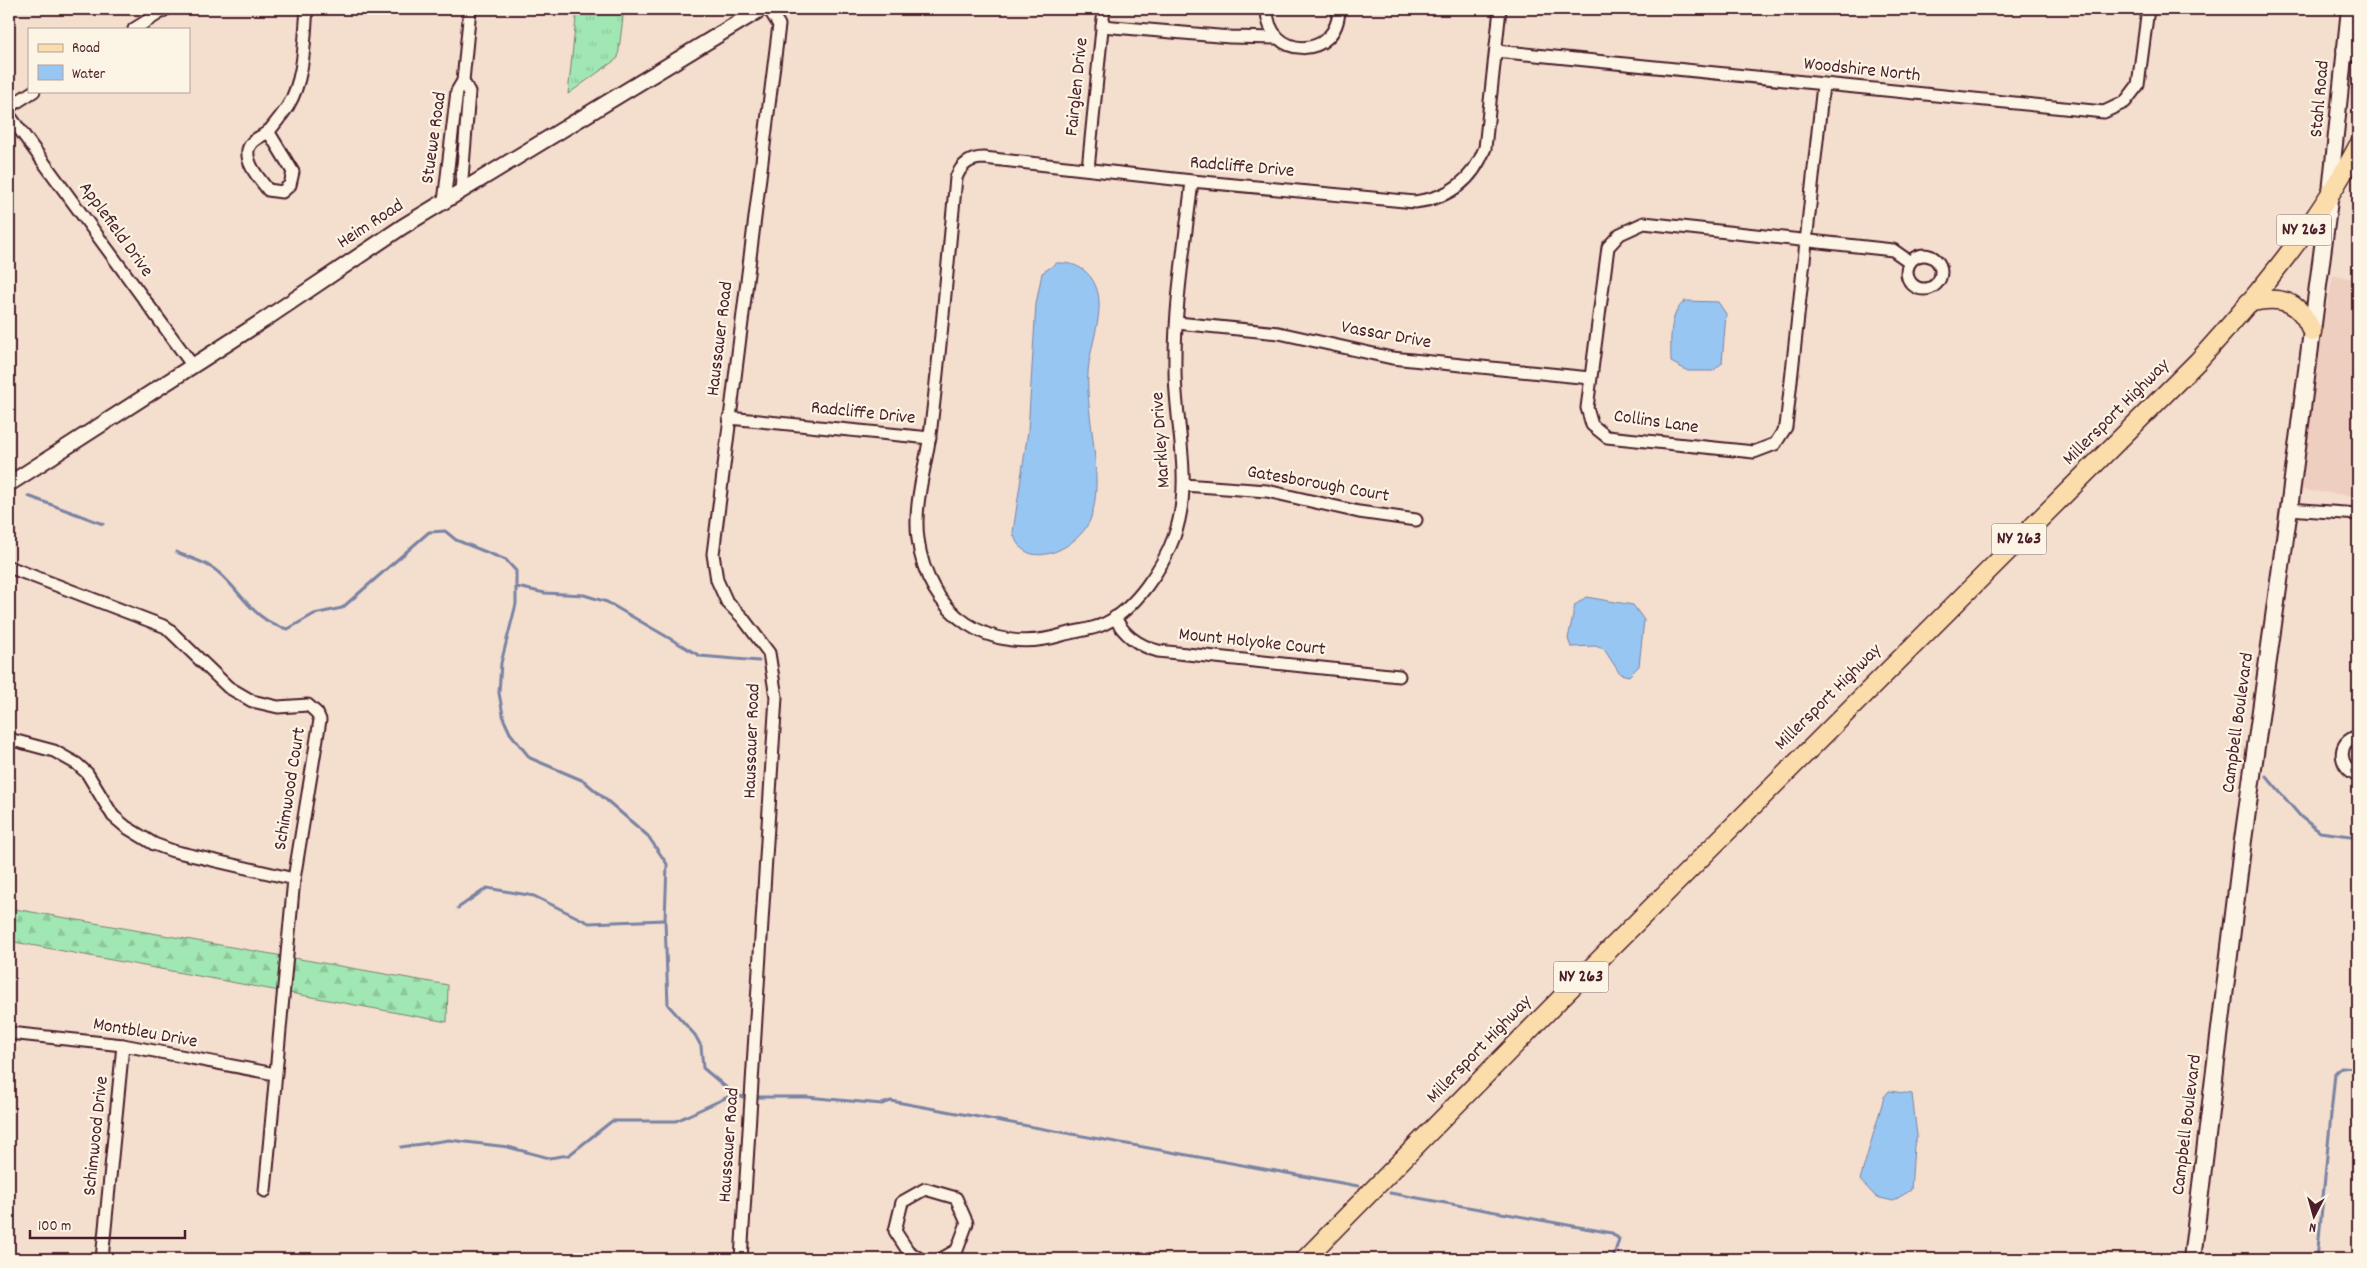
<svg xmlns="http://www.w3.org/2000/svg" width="2367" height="1268" font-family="Dekko,sans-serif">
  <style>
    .built { fill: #eecebe }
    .grass { fill: url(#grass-tufts); stroke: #76836f }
    .forest { fill: url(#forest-firs); stroke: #76836f }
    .water { fill: #98c6f3; stroke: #7983a3 }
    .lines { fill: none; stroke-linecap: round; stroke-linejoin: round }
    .stream { stroke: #7983a3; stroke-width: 3 }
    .minor-casing { stroke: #4a1f2b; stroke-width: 15 }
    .tertiary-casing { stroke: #4a1f2b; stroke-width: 18 }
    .secondary-casing { stroke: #4a1f2b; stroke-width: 20 }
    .primary-casing { stroke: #4a1f2b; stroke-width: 21 }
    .minor { stroke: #fcf5e5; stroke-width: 11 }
    .tertiary { stroke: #fcf5e5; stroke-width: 14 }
    .secondary { stroke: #fcf5e5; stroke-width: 16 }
    .primary { stroke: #faddab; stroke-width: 18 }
    .labels { text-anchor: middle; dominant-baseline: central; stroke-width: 4.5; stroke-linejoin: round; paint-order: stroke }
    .shield { fill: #fcf5e5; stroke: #7f5f63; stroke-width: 1 }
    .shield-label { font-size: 18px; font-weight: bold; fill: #4a1f2b }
    .street-label { font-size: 19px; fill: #4a1f2b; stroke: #fcf5e5 }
  </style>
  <defs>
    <pattern id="grass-tufts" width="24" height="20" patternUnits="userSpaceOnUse" patternTransform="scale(1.25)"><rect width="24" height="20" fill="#a1e7b3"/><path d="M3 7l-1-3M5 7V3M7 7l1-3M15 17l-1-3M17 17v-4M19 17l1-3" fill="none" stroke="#8cc69a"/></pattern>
    <pattern id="forest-firs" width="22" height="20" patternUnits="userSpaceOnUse" patternTransform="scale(1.25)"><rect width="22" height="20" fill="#a1e7b3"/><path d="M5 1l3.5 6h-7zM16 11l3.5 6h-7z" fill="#8cc69a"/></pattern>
  </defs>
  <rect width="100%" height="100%" fill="#f4dece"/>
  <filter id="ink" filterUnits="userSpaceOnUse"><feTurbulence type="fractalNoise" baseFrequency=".02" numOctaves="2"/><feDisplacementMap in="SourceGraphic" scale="10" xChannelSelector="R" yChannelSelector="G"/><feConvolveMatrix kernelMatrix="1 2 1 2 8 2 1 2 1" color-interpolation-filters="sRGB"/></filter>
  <g filter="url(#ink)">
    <polygon class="built" points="2333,276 2358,279 2358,496 2302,490 2321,334"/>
    <polygon class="grass" points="577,9 624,9 618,58 568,94"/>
    <polygon class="forest" points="9,908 448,985 447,1022 9,941"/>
    <g class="water">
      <path d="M 1057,263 C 1074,262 1089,269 1096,287 C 1106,311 1089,347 1088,373 C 1085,415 1106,481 1090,520 C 1078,549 1023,575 1013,532 L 1028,431 L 1036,304 L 1042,273 Z"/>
      <path d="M 1685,301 L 1718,302 L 1726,314 L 1722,363 L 1713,371 L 1688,371 L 1671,362 C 1671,342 1668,314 1685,301 Z"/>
      <polygon points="1586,597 1633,605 1644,620 1639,666 1629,676 1620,674 1604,649 1595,646 1571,647 1568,639 1575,605"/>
      <polygon points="1889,1091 1912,1094 1917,1136 1914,1146 1911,1190 1893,1201 1876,1197 1860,1180 1884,1097"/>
    </g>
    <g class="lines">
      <g class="stream">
        <polyline points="28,496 103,524"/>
        <path d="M 176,552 C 189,558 207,562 218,572 C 242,592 254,622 288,629 L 314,614 L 342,608 L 429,532 L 445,531 L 456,540 L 506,560 L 516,571 L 516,604 L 501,663 L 499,693 L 504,720 L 510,733 L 530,758 L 584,781 L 611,804 L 648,836 L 667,864 L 665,920 L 668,1005 L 695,1035 L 701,1046 L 703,1068 L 734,1094 L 743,1097 L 807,1097 L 882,1104 L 891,1101 L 1358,1186"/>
        <polyline points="517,587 545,593 584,595 607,602 700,656 759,661"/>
        <polyline points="2266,776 2301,817 2320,832 2358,837"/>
        <polyline points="458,908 487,888 534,896 589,923 665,920"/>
        <polyline points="401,1147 449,1140 508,1147 549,1158 569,1155 612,1121 676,1121 734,1094"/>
        <polyline points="1390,1193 1612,1233 1619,1239 1613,1259"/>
        <polyline points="2317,1259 2335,1073 2341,1067 2358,1068"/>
      </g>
      <defs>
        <g id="minor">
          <path d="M 1267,9 C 1267,60 1338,61 1339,9"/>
          <polyline points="1102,26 1230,37 1277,38"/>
          <polyline points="134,29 166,9"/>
          <polyline points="1496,51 2104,112 2125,102 2138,85 2148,9"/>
          <polyline points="1823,85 1786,427 1775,444 1754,452 1607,437 1592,425 1587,408 1608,247 1620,234 1644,223 1893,250 1910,262"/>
          <polyline points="9,107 34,91"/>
          <polyline points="9,115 193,366"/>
          <path d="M 268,131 L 293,172 L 290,185 L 282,192 L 268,190 C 260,179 246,165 248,150 C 251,138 263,137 270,130 C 276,122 283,114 288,106 C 305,78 304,40 307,9"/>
          <polyline points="1088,169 1104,9"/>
          <path d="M 1192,181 C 1185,244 1174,307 1175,370 C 1175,426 1194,482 1174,537 C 1163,567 1135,610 1104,624 C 1092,630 1075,631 1062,635 C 990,657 927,614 918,539 C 913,502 927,464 931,427 C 941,344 948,261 956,178 C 961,165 969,158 984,158 L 1192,181 L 1415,202 C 1449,198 1473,180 1485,148 L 1500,9"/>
          <polyline points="461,191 469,92 463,81"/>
          <polyline points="444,202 457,91 463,81 470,9"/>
          <circle cx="1924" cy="272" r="17"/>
          <polyline points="1177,323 1279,333 1392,358 1590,378"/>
          <polyline points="729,418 930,438"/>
          <polyline points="1184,485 1267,491 1359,512 1416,520"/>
          <polyline points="2289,509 2358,514"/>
          <polyline points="9,567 166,627 228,687 252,701 278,707 308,705 317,713 320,720 294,879 265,1191"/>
          <path d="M 1115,617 C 1123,635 1140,646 1158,651 L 1399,676"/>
          <path d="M 2358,736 C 2336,741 2338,768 2358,775"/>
          <polyline points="9,739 54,751 77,764 87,773 113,816 126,827 154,844 173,851 294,879"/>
          <polyline points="9,1033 123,1045 275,1074"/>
          <polyline points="102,1259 123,1045"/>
          <polyline points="741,1259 776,697 769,653 742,617 727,602 717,580 713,554 779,25 769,9"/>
          <polyline points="920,1259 908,1251 895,1231 902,1202 925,1189 956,1198 967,1223 957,1250 941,1259"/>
        </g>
        <g id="tertiary">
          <polyline points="2344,50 2358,55"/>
          <polyline points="2330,192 2349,9"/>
          <polyline points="9,484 267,318 402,227 761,9"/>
        </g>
        <polyline id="secondary" points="2192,1259 2243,840 2289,509 2330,193"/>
        <g id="primary">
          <path d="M 2248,303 C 2280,295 2300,300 2312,332"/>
          <path d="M 1305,1259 L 1561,998 L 2198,361 C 2256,297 2318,223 2358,146"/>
        </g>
      </defs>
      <use href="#minor" class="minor-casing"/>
      <use href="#tertiary" class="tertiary-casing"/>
      <use href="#secondary" class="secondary-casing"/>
      <use href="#primary" class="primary-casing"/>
      <use href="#minor" class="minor"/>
      <use href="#tertiary" class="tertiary"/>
      <use href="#secondary" class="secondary"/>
      <use href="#primary" class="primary"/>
    </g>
  </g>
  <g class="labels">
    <g class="shield">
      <rect x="2276.5" y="214.5" width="55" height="31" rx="4"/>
      <rect x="1991.5" y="523.5" width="55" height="31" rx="4"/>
      <rect x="1553.5" y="961.5" width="55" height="31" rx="4"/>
    </g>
    <g class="shield-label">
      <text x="2304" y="230">NY 263</text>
      <text x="2019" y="539">NY 263</text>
      <text x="1581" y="977">NY 263</text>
    </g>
    <g class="street-label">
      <text transform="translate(1862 71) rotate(6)">Woodshire North</text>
      <text transform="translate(1078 87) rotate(-84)">Fairglen Drive</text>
      <text transform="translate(2321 99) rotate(-85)">Stahl Road</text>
      <text transform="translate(435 138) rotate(-82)">Stuewe Road</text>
      <text transform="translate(1242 168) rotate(5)">Radcliffe Drive</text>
      <text transform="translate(371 225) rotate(-33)">Heim Road</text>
      <text transform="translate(115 230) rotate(54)">Applefield Drive</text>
      <text transform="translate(1386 336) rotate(10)">Vassar Drive</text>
      <text transform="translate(721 339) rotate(-83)">Haussauer Road</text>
      <text transform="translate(2117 413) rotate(-45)">Millersport Highway</text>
      <text transform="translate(863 414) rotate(6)">Radcliffe Drive</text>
      <text transform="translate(1656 423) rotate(8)">Collins Lane</text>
      <text transform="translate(1162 440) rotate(-94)">Markley Drive</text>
      <text transform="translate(1318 485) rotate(10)">Gatesborough Court</text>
      <text transform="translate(1252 643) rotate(6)">Mount Holyoke Court</text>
      <text transform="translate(1829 698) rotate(-45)">Millersport Highway</text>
      <text transform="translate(2239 723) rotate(-82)">Campbell Boulevard</text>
      <text transform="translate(753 741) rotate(-88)">Haussauer Road</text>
      <text transform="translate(291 789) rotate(-81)">Schimwood Court</text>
      <text transform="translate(145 1034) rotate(10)">Montbleu Drive</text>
      <text transform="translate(1480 1050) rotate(-46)">Millersport Highway</text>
      <text transform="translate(2188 1125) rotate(-83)">Campbell Boulevard</text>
      <text transform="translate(97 1136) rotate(-84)">Schimwood Drive</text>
      <text transform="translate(730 1145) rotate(-86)">Haussauer Road</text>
    </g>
  </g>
  <rect width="2367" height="1268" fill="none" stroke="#fcf5e5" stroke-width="30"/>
  <rect x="15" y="15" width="2337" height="1238" fill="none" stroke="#4a1f2b" stroke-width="2" filter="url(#ink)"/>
  <rect x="28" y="28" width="162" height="65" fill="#fcf5e5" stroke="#b59f9b"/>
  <rect x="38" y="44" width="25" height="8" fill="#faddab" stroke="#b59f9b"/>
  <text x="72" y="52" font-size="15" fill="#4a1f2b">Road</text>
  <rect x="38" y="65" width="25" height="15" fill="#98c6f3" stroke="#b59f9b"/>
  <text x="72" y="78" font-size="15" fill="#4a1f2b">Water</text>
  <g transform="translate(2314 1216) rotate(186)" stroke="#fcf5e5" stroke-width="4" paint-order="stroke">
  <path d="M0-4L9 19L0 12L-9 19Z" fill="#4a1f2b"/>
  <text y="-8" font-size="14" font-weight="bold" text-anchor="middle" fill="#4a1f2b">N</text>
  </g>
  <path d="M30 1230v8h155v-8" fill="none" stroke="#4a1f2b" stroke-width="2.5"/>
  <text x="38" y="1230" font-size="15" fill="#4a1f2b" stroke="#fcf5e5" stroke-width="4" paint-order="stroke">100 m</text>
</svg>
